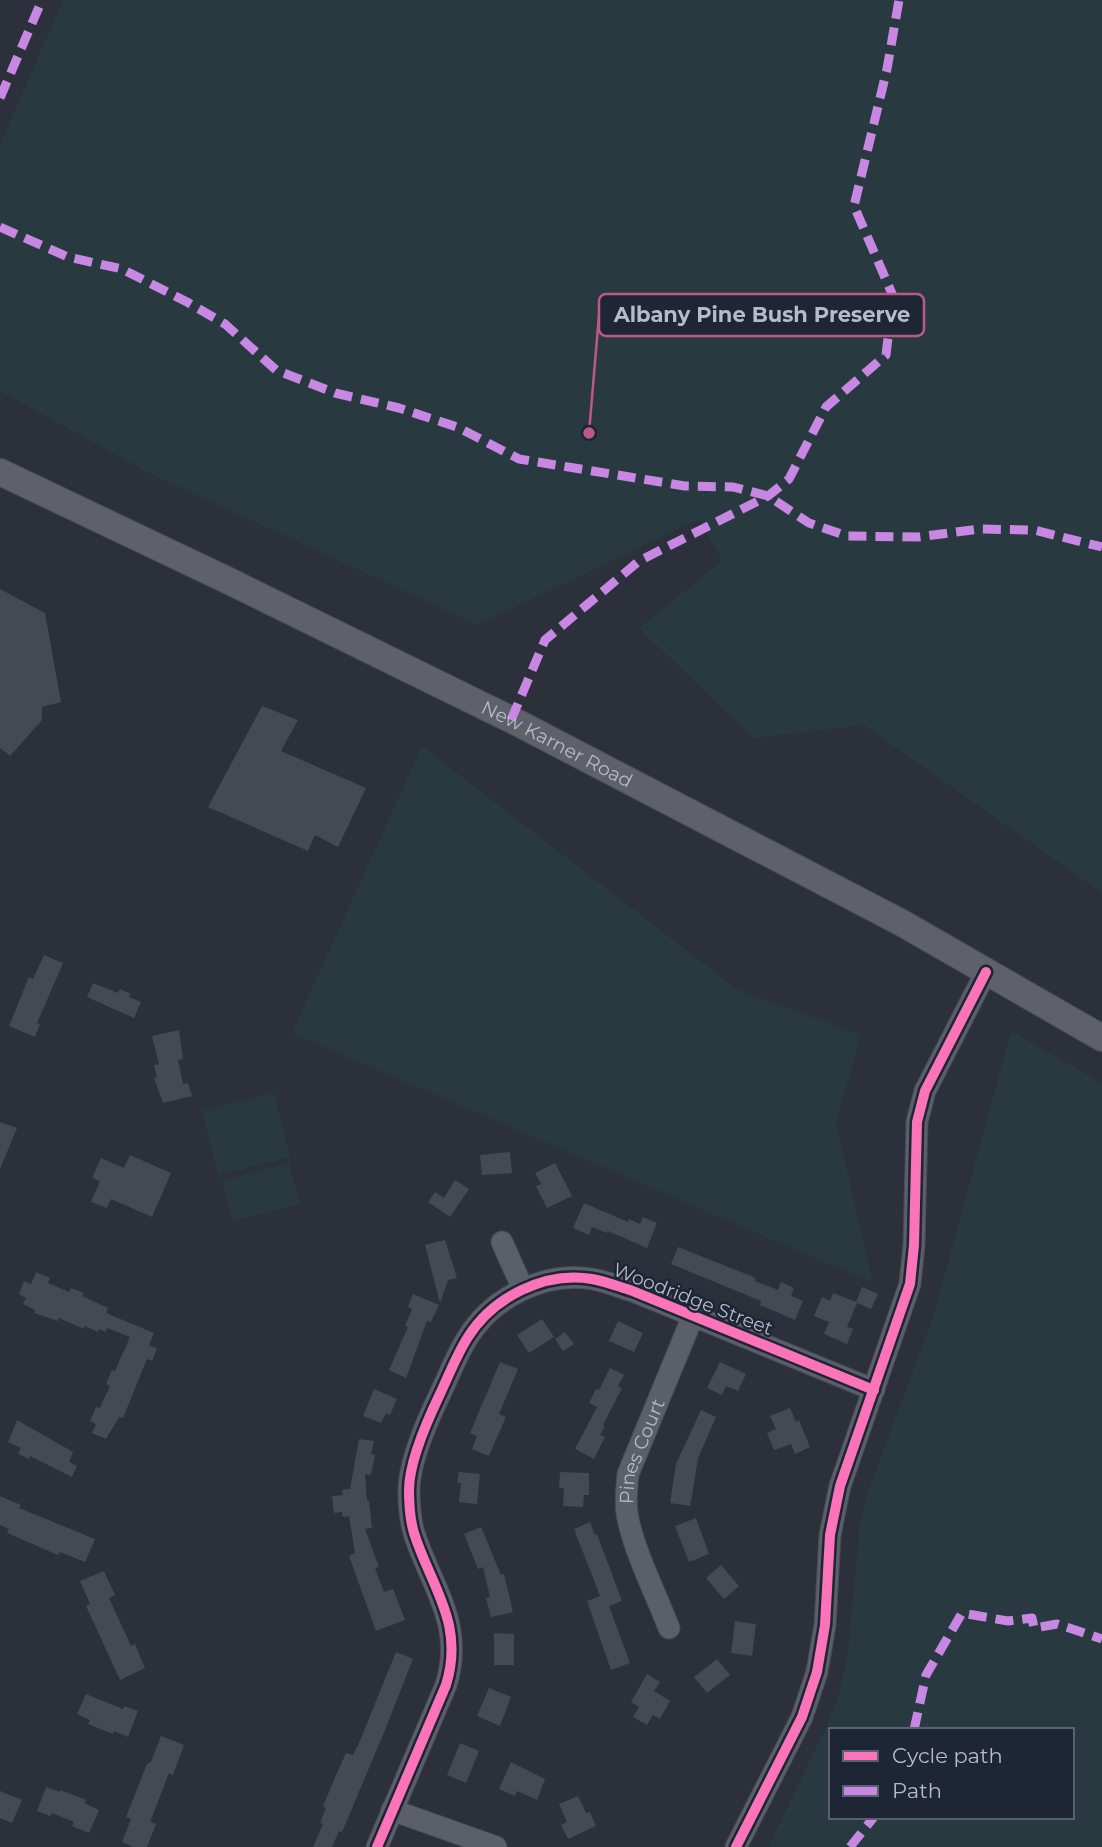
<svg xmlns="http://www.w3.org/2000/svg" width="1102" height="1847" font-family="Montserrat,sans-serif">
  <style>
    .green { fill: #283a40; fill-rule: evenodd }
    .building { fill: #454952 }
    .lines { fill: none; stroke-linecap: round; stroke-linejoin: round }
    .minor-casing { stroke: #474b52; stroke-width: 23 }
    .major-casing { stroke: #494d57; stroke-width: 28 }
    .minor { stroke: #5b5f68; stroke-width: 21 }
    .major { stroke: #5e6169; stroke-width: 26 }
    .quiet { stroke: #c787e3; stroke-width: 9; stroke-dasharray: 18 9; stroke-linecap: butt }
    .cycleway-casing { stroke: #1e2535; stroke-width: 15 }
    .cycleway { stroke: #fb73b8; stroke-width: 10 }
    .labels { text-anchor: middle; dominant-baseline: central; stroke-width: 5; stroke-linejoin: round; paint-order: stroke }
    .street-label { font-size: 19px; fill: #b5bbca; stroke: #1e2535 }
    .leader { fill: none; stroke: #bd5987; stroke-width: 2.5 }
    .callout-dot { fill: #bd5987; stroke: #1e2535; stroke-width: 2.5 }
    .callout { fill: #1e2535; stroke: #bd5987; stroke-width: 2.5 }
    .callout-label { font-size: 21px; text-anchor: middle; font-weight: bold; fill: #b5bbca }
  </style>
  <rect width="100%" height="100%" fill="#2b303a"/>
  <g class="green">
    <polygon points="63,0 1102,0 1102,893 864,725 753,738 639,628 722,561 699,519 478,625 153,475 0,391 0,145"/>
    <polygon points="422,746 738,990 861,1035 836,1123 873,1283 292,1033"/>
    <path d="M 1011,1031 L 1102,1083 L 1102,1847 L 768,1847 L 823,1734 L 838,1698 L 848,1652 L 860,1523 L 868,1492 L 934,1314 ZM 831,1730 L 1072,1730 L 1072,1817 L 831,1817 Z"/>
    <polygon points="274,1093 290,1157 218,1175 202,1111"/>
    <polygon points="289,1163 300,1204 233,1221 222,1181"/>
  </g>
  <g class="building">
    <polygon points="0,589 45,613 61,702 42,707 42,720 10,756 0,748"/>
    <polygon points="262,706 298,720 281,751 366,788 338,847 315,835 308,851 208,807"/>
    <polygon points="44,955 63,963 37,1023 40,1024 35,1037 9,1026 29,977 33,979"/>
    <polygon points="93,983 118,993 120,989 131,994 129,997 141,1002 134,1018 87,997"/>
    <polygon points="179,1030 183,1059 178,1060 183,1084 188,1083 192,1096 163,1103 154,1078 157,1077 154,1065 159,1064 152,1036"/>
    <polygon points="0,1122 17,1128 0,1169"/>
    <polygon points="510,1152 512,1173 482,1175 480,1155"/>
    <polygon points="130,1155 171,1173 152,1217 111,1199 107,1208 91,1202 100,1181 92,1178 101,1158 124,1168"/>
    <polygon points="555,1163 572,1196 547,1208 536,1186 541,1184 535,1173"/>
    <polygon points="455,1180 469,1189 450,1217 428,1202 435,1192 444,1198"/>
    <polygon points="584,1203 628,1222 629,1219 640,1224 643,1217 657,1223 647,1248 608,1231 607,1233 592,1227 589,1235 573,1228"/>
    <polygon points="445,1240 457,1278 448,1280 440,1303 425,1245"/>
    <polygon points="678,1247 756,1278 755,1281 778,1290 781,1282 794,1288 791,1296 803,1301 795,1320 760,1305 761,1301 671,1264"/>
    <polygon points="36,1272 50,1278 48,1283 69,1292 71,1288 84,1293 82,1296 108,1308 106,1313 154,1333 149,1345 157,1349 152,1361 147,1359 123,1418 119,1417 106,1439 92,1433 96,1424 90,1421 96,1407 100,1408 110,1386 106,1384 112,1370 115,1371 130,1337 107,1328 106,1332 99,1329 98,1332 85,1326 84,1329 59,1318 58,1321 34,1313 35,1310 23,1304 26,1298 19,1294 24,1281 31,1284"/>
    <polygon points="862,1287 878,1294 871,1309 857,1303 847,1327 853,1329 847,1344 824,1334 829,1322 814,1316 822,1297 830,1301 833,1293 856,1302"/>
    <polygon points="413,1294 439,1305 431,1322 427,1321 406,1378 389,1370 408,1327 405,1326 412,1309 408,1307"/>
    <polygon points="542,1319 554,1337 529,1353 517,1335"/>
    <polygon points="618,1321 643,1333 634,1352 609,1341"/>
    <polygon points="565,1332 574,1344 563,1351 555,1339"/>
    <polygon points="500,1362 518,1369 499,1414 506,1417 489,1456 472,1449 477,1436 470,1433"/>
    <polygon points="720,1362 746,1374 738,1391 726,1386 722,1395 707,1388"/>
    <polygon points="610,1368 624,1375 618,1386 622,1388 603,1425 605,1426 600,1435 605,1437 594,1459 575,1449 597,1407 589,1403 596,1389 599,1390"/>
    <polygon points="374,1389 397,1399 390,1415 386,1413 381,1423 363,1416"/>
    <polygon points="790,1408 796,1422 799,1420 810,1447 795,1454 791,1444 774,1450 767,1433 776,1429 770,1416"/>
    <polygon points="701,1410 716,1417 698,1458 691,1502 690,1502 691,1506 670,1503 676,1464"/>
    <polygon points="17,1420 73,1452 69,1462 77,1466 72,1477 30,1456 29,1459 18,1454 21,1448 8,1442"/>
    <polygon points="359,1439 374,1441 371,1454 375,1455 371,1475 365,1474 367,1501 369,1501 372,1528 365,1529 379,1567 375,1568 384,1592 393,1589 405,1620 376,1631 349,1556 355,1553 349,1516 343,1517 342,1512 334,1513 332,1496 343,1495 342,1490 350,1489"/>
    <polygon points="459,1472 480,1474 477,1504 459,1502 461,1483 457,1483"/>
    <polygon points="560,1472 589,1473 589,1495 584,1495 583,1507 563,1506 564,1488 559,1488"/>
    <polygon points="0,1496 21,1505 19,1508 95,1539 85,1562 60,1552 58,1555 7,1533 9,1529 0,1525"/>
    <polygon points="696,1518 709,1554 689,1562 675,1526"/>
    <polygon points="590,1522 595,1535 597,1534 622,1601 609,1606 630,1663 611,1670 587,1601 600,1596 574,1529"/>
    <polygon points="481,1527 501,1575 504,1574 513,1612 491,1617 486,1598 490,1597 483,1567 478,1569 464,1534"/>
    <polygon points="721,1565 739,1586 724,1599 706,1578"/>
    <polygon points="104,1571 115,1595 109,1598 131,1646 135,1644 145,1668 120,1680 86,1606 90,1604 80,1581"/>
    <polygon points="735,1621 756,1624 752,1656 731,1653"/>
    <polygon points="494,1633 514,1634 514,1665 494,1665"/>
    <polygon points="396,1652 413,1659 383,1735 342,1832 339,1831 332,1847 313,1847 323,1824 320,1823 326,1808 323,1806 337,1773 346,1753 353,1755 359,1743"/>
    <polygon points="717,1659 730,1675 707,1693 694,1677"/>
    <polygon points="647,1674 660,1682 654,1691 670,1701 660,1719 653,1715 647,1725 633,1717 639,1707 631,1702"/>
    <polygon points="489,1688 511,1697 500,1726 477,1716"/>
    <polygon points="86,1694 123,1709 124,1706 138,1711 128,1737 114,1731 113,1734 88,1724 90,1720 77,1714"/>
    <polygon points="161,1736 184,1745 173,1775 169,1773 150,1822 156,1824 147,1847 133,1847 122,1842 131,1819 126,1817 147,1764 151,1762"/>
    <polygon points="460,1743 479,1751 466,1783 447,1775"/>
    <polygon points="511,1762 545,1779 537,1800 517,1791 515,1796 499,1789"/>
    <polygon points="46,1787 60,1792 61,1790 86,1800 84,1803 99,1810 89,1833 72,1826 74,1822 52,1813 50,1816 37,1811"/>
    <polygon points="0,1791 22,1800 12,1823 0,1818"/>
    <polygon points="578,1796 586,1813 590,1812 596,1826 568,1839 561,1825 567,1822 559,1804"/>
  </g>
  <g class="lines">
    <defs>
      <g id="minor">
        <polyline points="502,1242 523,1289"/>
        <path id="s1" d="M 669,1628 C 656,1594 632,1547 627,1513 C 625,1500 627,1487 628,1474 L 693,1316"/>
        <polyline points="392,1810 496,1847"/>
        <path d="M 377,1847 L 446,1685 C 465,1623 431,1587 414,1533 C 410,1520 409,1503 409,1490 C 409,1463 428,1419 440,1394 C 449,1375 457,1354 468,1337 C 493,1297 545,1271 592,1279 C 605,1281 619,1287 633,1291 L 874,1390"/>
        <polyline points="736,1847 802,1717 817,1672 825,1625 830,1535 840,1486 910,1284 914,1245 917,1122 925,1091 986,972"/>
      </g>
      <g id="major">
        <path id="s2" d="M 0,472 L 229,581 L 518,723 L 902,923 L 1102,1038"/>
      </g>
    </defs>
    <use href="#minor" class="minor-casing"/>
    <use href="#major" class="major-casing"/>
    <use href="#minor" class="minor"/>
    <use href="#major" class="major"/>
    <g class="quiet">
      <polyline points="0,98 42,0"/>
      <polyline points="0,227 68,257 122,269 187,302 225,324 276,370 335,393 399,408 457,427 519,459 685,486 733,487 768,496 809,523 847,536 918,537 979,529 1034,530 1102,547"/>
      <polyline points="511,720 545,640 639,561 768,496 789,479 826,407 886,355 893,296 854,206 887,69 899,0"/>
      <polyline points="914,1730 926,1675 962,1613 1008,1621 1032,1618 1034,1628 1057,1624 1102,1639"/>
      <polyline points="850,1847 874,1817"/>
    </g>
    <defs>
      <g id="cycleway">
        <path d="M 377,1847 L 446,1685 C 465,1623 431,1587 414,1533 C 410,1520 409,1503 409,1490 C 409,1463 428,1419 440,1394 C 449,1375 457,1354 468,1337 C 493,1297 545,1271 592,1279 C 605,1281 619,1287 633,1291 L 874,1390"/>
        <polyline points="736,1847 802,1717 817,1672 825,1625 830,1535 840,1486 910,1284 914,1245 917,1122 925,1091 986,972"/>
      </g>
    </defs>
    <use href="#cycleway" class="cycleway-casing"/>
    <use href="#cycleway" class="cycleway"/>
  </g>
  <g class="labels">
    <g class="street-label">
      <text stroke="none"><textPath href="#s2" startOffset="620">New Karner Road</textPath></text>
      <text transform="translate(693 1299) rotate(21)">Woodridge Street</text>
      <text stroke="none"><textPath href="#s1" startOffset="187">Pines Court</textPath></text>
    </g>
  </g>
  <path class="leader" d="M589 433L599 315"/>
  <circle class="callout-dot" cx="589" cy="433" r="7"/>
  <rect class="callout" x="599" y="294" width="325" height="42" rx="7"/>
  <g class="callout-label">
    <text x="762" y="322">Albany Pine Bush Preserve</text>
  </g>
  <rect x="829" y="1728" width="245" height="91" fill="#1e2535" stroke="#5a6171" stroke-width="2"/>
  <rect x="843" y="1751" width="35" height="10" fill="#fb73b8" stroke="#5a6171" stroke-width="2"/>
  <text x="892" y="1763" font-size="21" fill="#b5bbca">Cycle path</text>
  <rect x="843" y="1786" width="35" height="10" fill="#c787e3" stroke="#5a6171" stroke-width="2"/>
  <text x="892" y="1798" font-size="21" fill="#b5bbca">Path</text>
</svg>
